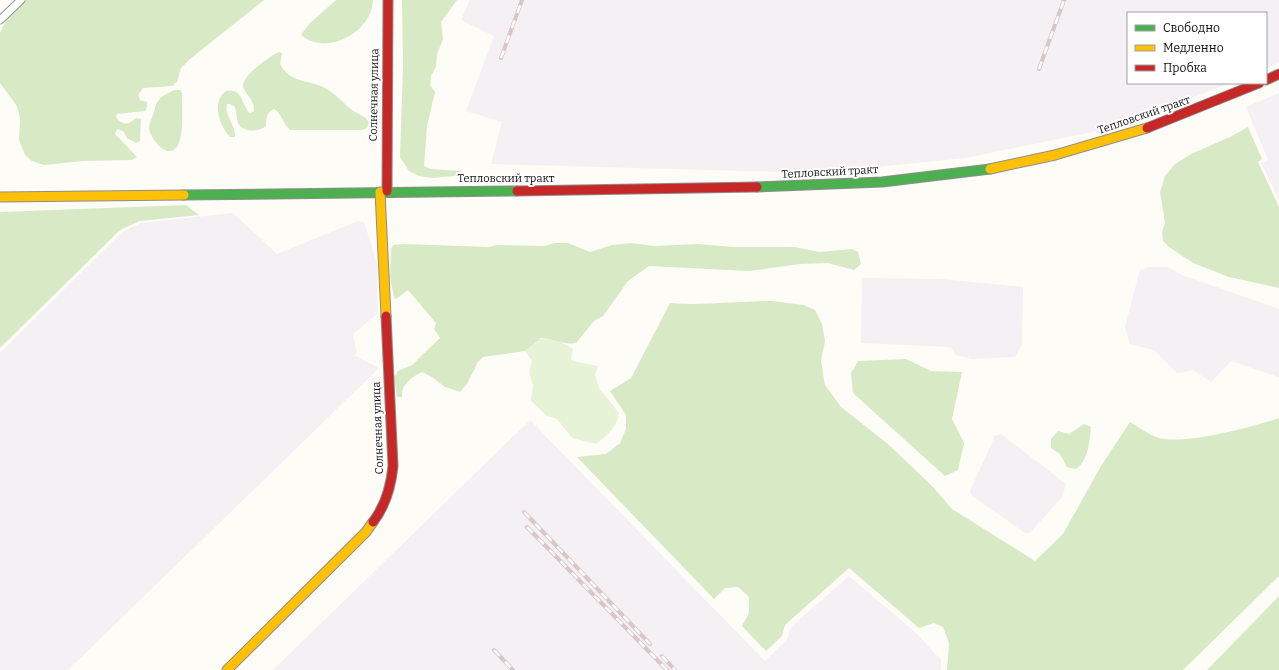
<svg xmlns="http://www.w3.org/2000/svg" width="1279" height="670" font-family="Bitter,serif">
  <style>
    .industrial { fill: #f5f0f3 }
    .green { fill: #e7f3d7 }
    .forest { fill: #d8eac5 }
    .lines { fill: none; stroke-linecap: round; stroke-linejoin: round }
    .street-casing { stroke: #979795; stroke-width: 9 }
    .fast-casing { stroke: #8e8d8b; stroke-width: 11 }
    .slow-casing { stroke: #8e8d8b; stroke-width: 11 }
    .jam-casing { stroke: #8e8d8b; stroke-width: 11 }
    .street { stroke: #fffffe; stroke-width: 7 }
    .fast { stroke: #4caf50; stroke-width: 9 }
    .slow { stroke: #ffc107; stroke-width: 9 }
    .jam { stroke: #c62828; stroke-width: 9 }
    .rail-casing { stroke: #d9c6c7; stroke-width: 4 }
    .rail { stroke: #fff; stroke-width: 2.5; stroke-dasharray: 8; stroke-linecap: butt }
    .labels { text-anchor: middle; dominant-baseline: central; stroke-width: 4; stroke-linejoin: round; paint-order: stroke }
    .street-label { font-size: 11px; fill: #111; stroke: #fff }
  </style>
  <rect width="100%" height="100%" fill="#fdfcf7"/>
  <g class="industrial">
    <polygon points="470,0 1279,0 1279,63 1266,69 1266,13 1128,13 1128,83 1230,83 1117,127 965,158 815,173 491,164 502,122 466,111 494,36 461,20"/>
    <polygon points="1279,93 1279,199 1261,163 1268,160 1246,107"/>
    <polygon points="233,213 277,254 358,221 364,222 377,263 378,313 353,334 357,354 354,355 379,368 68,670 0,670 0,353 122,232 141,223"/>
    <polygon points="1149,267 1168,267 1182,275 1279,309 1279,377 1231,361 1211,382 1193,370 1177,373 1154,350 1130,344 1125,327 1140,270"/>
    <polygon points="862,278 941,279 1023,287 1022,345 1015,357 972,359 956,355 951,347 861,343"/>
    <polygon points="530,420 765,661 788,638 791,627 849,576 915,632 941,660 941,670 273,670"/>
    <polygon points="1001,434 1066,484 1062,497 1030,533 1025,533 972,496 970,491 995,436"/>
  </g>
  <path class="green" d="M 540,339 C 553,339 563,342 573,349 L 571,359 L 573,361 L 598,366 L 595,375 L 599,388 L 619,413 C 617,428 607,435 596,444 L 572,438 L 557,419 L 547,416 L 531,401 L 533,385 L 529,372 L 532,361 L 525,351 Z"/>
  <g class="forest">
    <path d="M 26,0 L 264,0 L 190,59 L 181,68 L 177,82 L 172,86 L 143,88 L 138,95 L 140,100 L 147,102 L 147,107 L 145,111 L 117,114 L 116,117 C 122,126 129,125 136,118 L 141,119 L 140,141 L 136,143 L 127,138 L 123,131 L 117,129 L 115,134 L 137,157 L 132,160 L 83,161 L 44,165 L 32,161 L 25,155 L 19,140 L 20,119 L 17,106 L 0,83 L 0,33 L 7,18 Z"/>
    <path d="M 336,0 L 373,0 C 372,32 327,57 301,35 L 309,24 Z"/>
    <polygon points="402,0 457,0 441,22 443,39 437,54 436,67 431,76 430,85 435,92 427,126 424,166 431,169 461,171 463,173 462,175 433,178 419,176 409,171 400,157 403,65"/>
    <path d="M 279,52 L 282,53 L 280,64 C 290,84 309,79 325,88 C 336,94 343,103 352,110 C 358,114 366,116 369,123 L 367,128 L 362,130 L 290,130 C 283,124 282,114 274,109 C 267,112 266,118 266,126 C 259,132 243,133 238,123 C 236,118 237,112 235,107 L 230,104 L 227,104 C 224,115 236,126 235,137 L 230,137 C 219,125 211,102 226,91 C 243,87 241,105 250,113 L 254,111 C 255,100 245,95 243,86 C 242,76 270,56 279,52 Z"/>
    <path d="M 174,90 L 180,90 L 182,93 C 182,107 184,134 178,145 C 168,162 151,139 149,129 C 149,123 153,117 154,111 C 155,107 156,103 159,100 C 162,95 169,93 174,90 Z"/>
    <polygon points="1248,127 1262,159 1258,162 1279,207 1279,288 1229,277 1193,263 1169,247 1163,241 1162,232 1165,223 1160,192 1165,176 1175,164 1191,154 1230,137"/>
    <polygon points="186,205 199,215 140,221 120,230 0,348 0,212"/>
    <path d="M 555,243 L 568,243 L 590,252 L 612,245 L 630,243 L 654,246 L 698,244 L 733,247 L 795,247 L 819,252 L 852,249 L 858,252 L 861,264 L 854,270 L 828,263 L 800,264 L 749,271 L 649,266 L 628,281 L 603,316 L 594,321 L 576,343 C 564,345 553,339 541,338 L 525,351 L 483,357 L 478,362 L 467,384 L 460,392 L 445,387 L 432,377 L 422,372 C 412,377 401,384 402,397 L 397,397 L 394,377 L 398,371 L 412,365 L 440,338 L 434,329 L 436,323 L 408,290 L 396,299 L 394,297 L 390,277 L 391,249 L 393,245 L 404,244 L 489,247 L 496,245 L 544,246 Z"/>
    <path d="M 772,301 L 804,305 L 815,310 L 822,324 L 825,341 L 821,361 L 825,385 L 841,407 L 888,444 L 933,487 L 952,509 L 1035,561 L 1063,534 L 1101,466 L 1130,422 C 1139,427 1149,435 1159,438 C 1186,445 1252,427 1279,418 L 1279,576 L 1183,670 L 947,670 L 949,643 L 943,627 L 934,623 L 919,628 L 849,568 L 785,625 L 782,636 L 766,651 L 742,626 L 749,613 L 749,597 L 738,587 L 725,588 L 714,599 L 577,457 L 606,454 L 620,443 L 626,429 L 626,415 L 610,391 L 631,378 L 670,303 C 704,306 738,301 772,301 Z"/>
    <polygon points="906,359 931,371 962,372 952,419 964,443 958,470 945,476 853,393 851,373 858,361"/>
    <path d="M 1084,424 L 1091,427 C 1089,442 1089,460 1076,469 L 1067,467 L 1060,454 L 1051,448 L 1051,439 L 1058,431 L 1069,434 Z"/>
    <polygon points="1279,596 1279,670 1207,670"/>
  </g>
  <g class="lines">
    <defs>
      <polyline id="street" points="0,20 21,0"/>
      <g id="fast">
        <polyline points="757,187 882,182 990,169"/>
        <polyline points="184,195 517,191"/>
      </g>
      <g id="slow">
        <polyline points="990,169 1055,155 1147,128"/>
        <polyline points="380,192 386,316"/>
        <polyline points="0,197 184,195"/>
        <polyline points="227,670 366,532 373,522"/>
      </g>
      <g id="jam">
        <polyline points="1266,80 1279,74"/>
        <polyline points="1147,128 1259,83"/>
        <polyline points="387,191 388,0"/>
        <polyline points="517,191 757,187"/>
        <path d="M 373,522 C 386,505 391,487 393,466 L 386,316"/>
      </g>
    </defs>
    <use href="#street" class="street-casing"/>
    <use href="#fast" class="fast-casing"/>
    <use href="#slow" class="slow-casing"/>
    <use href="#jam" class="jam-casing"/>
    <use href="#street" class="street"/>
    <use href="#fast" class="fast"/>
    <use href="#slow" class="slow"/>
    <use href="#jam" class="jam"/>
    <defs>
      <g id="rail">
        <polyline points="501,58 522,0"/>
        <polyline points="1039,69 1064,0"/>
        <polyline points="524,512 650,644"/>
        <polyline points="527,527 667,670"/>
        <polyline points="494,650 513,670"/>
        <polyline points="662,656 675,670"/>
      </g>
    </defs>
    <use href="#rail" class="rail-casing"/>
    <use href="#rail" class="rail"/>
  </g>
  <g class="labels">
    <g class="street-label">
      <text transform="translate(374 95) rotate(-89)">Солнечная улица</text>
      <text transform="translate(1144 115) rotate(-19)">Тепловский тракт</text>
      <text transform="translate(830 172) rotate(-3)">Тепловский тракт</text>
      <text x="506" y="178">Тепловский тракт</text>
      <text transform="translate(378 428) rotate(-92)">Солнечная улица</text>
    </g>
  </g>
  <rect x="1127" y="12" width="140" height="72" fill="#ffffff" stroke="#a0a0a0"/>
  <rect x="1135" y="25" width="20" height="6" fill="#4caf50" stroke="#a0a0a0"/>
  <text x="1163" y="32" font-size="12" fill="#111111">Свободно</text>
  <rect x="1135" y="45" width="20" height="6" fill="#ffc107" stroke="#a0a0a0"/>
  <text x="1163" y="52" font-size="12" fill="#111111">Медленно</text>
  <rect x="1135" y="65" width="20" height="6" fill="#c62828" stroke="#a0a0a0"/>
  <text x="1163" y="72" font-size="12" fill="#111111">Пробка</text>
</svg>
